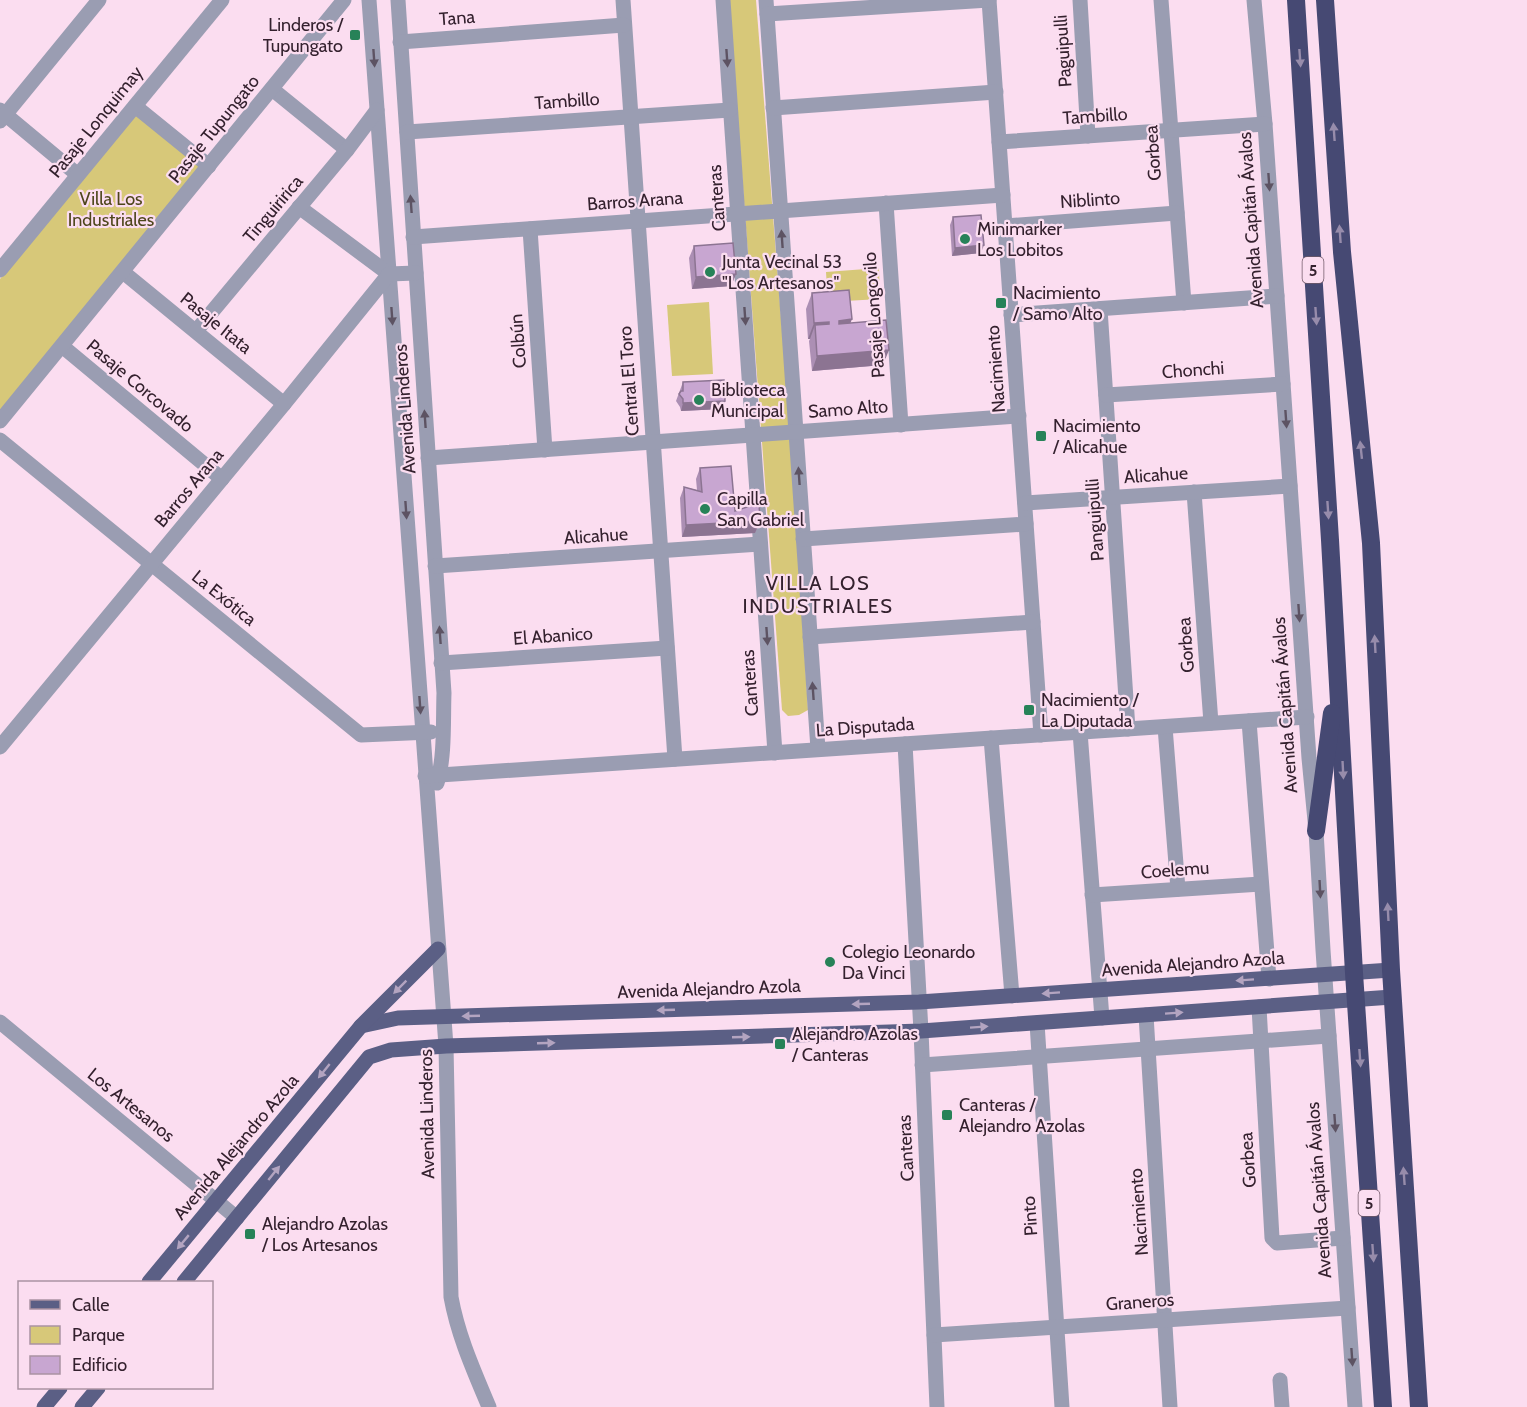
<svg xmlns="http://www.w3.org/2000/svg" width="1527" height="1407" font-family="Cabin,sans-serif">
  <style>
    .green { fill: #d7c879 }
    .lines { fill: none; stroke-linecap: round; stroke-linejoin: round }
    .minor { stroke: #9a9db2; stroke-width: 15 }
    .major { stroke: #5b5f85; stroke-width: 15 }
    .highway { stroke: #464973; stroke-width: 18 }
    .wall { fill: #ac8fb4 }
    .shaded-wall { fill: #8c7492 }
    .building { fill: #c8a6d1; stroke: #8c7492; stroke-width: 1.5 }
    .oneway { fill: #5d5363 }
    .oneway2 { fill: #978cab }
    .oneway3 { fill: #b3a4c0 }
    .poi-dot { fill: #278258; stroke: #fbddf0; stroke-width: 2 }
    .labels { text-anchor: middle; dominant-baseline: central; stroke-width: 4.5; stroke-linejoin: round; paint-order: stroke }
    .shield { fill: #fbddf0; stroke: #705968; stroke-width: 1.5 }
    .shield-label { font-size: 16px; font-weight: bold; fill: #34212e }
    .street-label { font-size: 18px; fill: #34212e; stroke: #fbddf0 }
    .poi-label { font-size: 18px; fill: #34212e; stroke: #fbddf0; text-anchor: start }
    .park-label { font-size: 18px; fill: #4e461b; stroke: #fbddf0 }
    .neighbourhood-label { font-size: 20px; letter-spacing: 1.5px; fill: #34212e; stroke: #fbddf0 }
  </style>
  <rect width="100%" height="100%" fill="#fbddf0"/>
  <g class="green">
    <polygon points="729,0 756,0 791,444 808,710 799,715 788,716 782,710"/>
    <polygon points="137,112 202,165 0,411 0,279"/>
    <polygon points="879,268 880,299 828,302 826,272"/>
    <polygon points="709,302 713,374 672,376 667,305"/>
  </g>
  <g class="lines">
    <g class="minor">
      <path d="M 369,0 L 446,1046 L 451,1297 C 458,1336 474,1371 489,1407"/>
      <path d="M 398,0 L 444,693 C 443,721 445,757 437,783"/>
      <polyline points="623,0 675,759"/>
      <polyline points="723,0 775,753"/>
      <polyline points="766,0 818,749"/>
      <polyline points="989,0 1041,735"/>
      <polyline points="1080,0 1088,136"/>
      <polyline points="1161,0 1184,303"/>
      <polyline points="1254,0 1265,124 1309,758 1316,831 1323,950 1355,1407"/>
      <polyline points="767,14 989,0"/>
      <polyline points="400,42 624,25"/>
      <polyline points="272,89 347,150"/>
      <polyline points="135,106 209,166"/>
      <polyline points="773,108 996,92"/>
      <polyline points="0,110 78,175"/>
      <polyline points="0,121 99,0"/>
      <polyline points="407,132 730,110"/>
      <polyline points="999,142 1265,124"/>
      <polyline points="886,203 901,425"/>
      <polyline points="299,207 389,274"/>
      <polyline points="1005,226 1177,213"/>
      <polyline points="530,229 545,450"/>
      <polyline points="413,237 1003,195"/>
      <polyline points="0,270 222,0"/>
      <polyline points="123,272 284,404"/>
      <polyline points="1100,309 1128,729"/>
      <polyline points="1011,315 1277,296"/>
      <polyline points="196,331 347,150 377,110"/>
      <polyline points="62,346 222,479"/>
      <polyline points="1106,395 1283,384"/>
      <polyline points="0,421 344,0"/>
      <polyline points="0,440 361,735 431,732"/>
      <polyline points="428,458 1019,416"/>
      <polyline points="1194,492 1211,723"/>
      <polyline points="1025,503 1290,486"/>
      <polyline points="803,539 1026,524"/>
      <polyline points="435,566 760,544"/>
      <polyline points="810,637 1033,622"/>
      <polyline points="441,663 667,648"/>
      <polyline points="1249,721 1269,979"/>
      <polyline points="1165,727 1178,889"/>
      <polyline points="1080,732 1102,1018"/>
      <polyline points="991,738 1012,996"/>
      <polyline points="905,744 921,1031 937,1407"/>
      <polyline points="0,747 284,404 389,274 416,273"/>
      <polyline points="425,776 1307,717"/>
      <polyline points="1092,895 1261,884"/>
      <polyline points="1259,1007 1272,1238 1277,1243 1343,1238"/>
      <polyline points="1146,1015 1170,1407"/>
      <polyline points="0,1022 237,1218"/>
      <polyline points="1037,1023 1062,1407"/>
      <polyline points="922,1065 1329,1036"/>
      <polyline points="934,1335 1348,1308"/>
      <polyline points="1280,1380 1282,1407"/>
    </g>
    <g class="major">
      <polyline points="361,1026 398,1018 919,1002 1391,970"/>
      <polyline points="149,1282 361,1026 438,949"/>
      <polyline points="184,1282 369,1057 391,1050 446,1046 921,1031 1392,997"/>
      <polyline points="44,1407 60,1388"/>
      <polyline points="82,1407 98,1388"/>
    </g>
    <g class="highway">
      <polyline points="1296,0 1330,540 1354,973 1383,1407"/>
      <polyline points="1325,0 1342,252 1371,543 1391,970 1419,1407"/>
      <polyline points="1316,831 1332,713"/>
    </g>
  </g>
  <g class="wall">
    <polygon points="953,217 981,253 952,256 950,225"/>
    <polygon points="694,246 736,274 731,286 692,289 689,258"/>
    <polygon points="812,293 850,323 883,365 812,371 809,341 810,339 808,339 806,309"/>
    <polygon points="683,382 722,409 681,411 680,407 676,401"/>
    <polygon points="700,468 735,511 760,521 755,533 682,537 680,498 684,487 697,490 696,479"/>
  </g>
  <g class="shaded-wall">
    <polygon points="984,245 981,253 952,256 955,248"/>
    <polygon points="736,274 731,286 692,289 696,277"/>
    <polygon points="852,319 846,335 833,336 839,321"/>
    <polygon points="829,322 823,338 815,325 810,339 808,339 814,323"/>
    <polygon points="889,350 883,365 812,371 817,356"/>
    <polygon points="725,401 722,409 681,411 683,403"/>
    <polygon points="760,521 755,533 682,537 686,525"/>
  </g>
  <g class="building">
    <polygon points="981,215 984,245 955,248 953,217"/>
    <polygon points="733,243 736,274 696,277 694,246"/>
    <polygon points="849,290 852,319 839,321 839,324 886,320 889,350 817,356 815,325 829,324 829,322 814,323 812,293"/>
    <polygon points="724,380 725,401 683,403 683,399 679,394 681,391 683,391 683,382"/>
    <polygon points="731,466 735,511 759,503 760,521 686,525 684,487 702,492 700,468"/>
  </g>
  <defs><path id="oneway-solid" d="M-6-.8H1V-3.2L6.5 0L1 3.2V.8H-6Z" transform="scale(1.5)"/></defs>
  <g class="oneway">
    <use href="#oneway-solid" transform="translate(374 58) rotate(86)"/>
    <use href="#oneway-solid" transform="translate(727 58) rotate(86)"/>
    <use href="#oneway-solid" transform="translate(1269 182) rotate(86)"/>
    <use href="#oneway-solid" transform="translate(411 204) rotate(-94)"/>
    <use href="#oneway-solid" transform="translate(782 239) rotate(-94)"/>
    <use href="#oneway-solid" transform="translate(392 316) rotate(86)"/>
    <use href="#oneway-solid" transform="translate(745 316) rotate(86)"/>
    <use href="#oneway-solid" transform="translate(425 419) rotate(-94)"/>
    <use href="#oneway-solid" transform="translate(1286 419) rotate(86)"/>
    <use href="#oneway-solid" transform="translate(799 476) rotate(-94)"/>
    <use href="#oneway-solid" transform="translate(406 510) rotate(86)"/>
    <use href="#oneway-solid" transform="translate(1299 613) rotate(86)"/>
    <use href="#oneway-solid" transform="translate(440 635) rotate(-94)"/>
    <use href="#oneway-solid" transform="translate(767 636) rotate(86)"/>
    <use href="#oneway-solid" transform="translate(813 691) rotate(-94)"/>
    <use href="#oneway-solid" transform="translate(420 705) rotate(86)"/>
    <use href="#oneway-solid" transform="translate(1320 889) rotate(87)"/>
    <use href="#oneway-solid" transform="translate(1335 1123) rotate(86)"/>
    <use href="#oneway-solid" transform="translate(1352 1357) rotate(86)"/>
  </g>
  <g class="oneway2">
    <use href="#oneway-solid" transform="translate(1300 58) rotate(86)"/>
    <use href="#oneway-solid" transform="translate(1334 132) rotate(-94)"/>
    <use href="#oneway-solid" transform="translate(1340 234) rotate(-94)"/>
    <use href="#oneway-solid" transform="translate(1316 316) rotate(86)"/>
    <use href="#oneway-solid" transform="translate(1361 450) rotate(-96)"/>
    <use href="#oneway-solid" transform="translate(1328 510) rotate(86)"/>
    <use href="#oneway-solid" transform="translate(1375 644) rotate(-93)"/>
    <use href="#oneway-solid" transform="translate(1343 770) rotate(87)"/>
    <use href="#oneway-solid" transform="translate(1388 912) rotate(-93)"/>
    <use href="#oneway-solid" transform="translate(1360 1058) rotate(86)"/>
    <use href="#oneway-solid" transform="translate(1404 1176) rotate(-94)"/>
    <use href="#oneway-solid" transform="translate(1373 1253) rotate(86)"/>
  </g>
  <g class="oneway3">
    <use href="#oneway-solid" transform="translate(1245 980) rotate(176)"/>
    <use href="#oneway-solid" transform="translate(400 987) rotate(135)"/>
    <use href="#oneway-solid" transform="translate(1051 993) rotate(176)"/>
    <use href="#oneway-solid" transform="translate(861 1004) rotate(178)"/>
    <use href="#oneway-solid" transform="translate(666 1010) rotate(178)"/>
    <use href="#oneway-solid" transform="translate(1174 1013) rotate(-4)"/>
    <use href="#oneway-solid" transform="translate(471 1016) rotate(178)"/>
    <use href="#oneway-solid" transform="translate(979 1027) rotate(-4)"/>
    <use href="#oneway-solid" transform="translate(741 1037) rotate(-2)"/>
    <use href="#oneway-solid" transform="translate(546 1043) rotate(-2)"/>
    <use href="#oneway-solid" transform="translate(324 1071) rotate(129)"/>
    <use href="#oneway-solid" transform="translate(274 1173) rotate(-51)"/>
    <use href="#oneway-solid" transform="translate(183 1242) rotate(130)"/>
  </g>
  <g class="poi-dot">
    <rect x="349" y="29" width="12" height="12" rx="3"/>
    <circle cx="965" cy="239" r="6"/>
    <circle cx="710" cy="272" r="6"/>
    <rect x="995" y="297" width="12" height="12" rx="3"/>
    <circle cx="699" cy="400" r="6"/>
    <rect x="1035" y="430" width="12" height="12" rx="3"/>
    <circle cx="705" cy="509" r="6"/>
    <rect x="1023" y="704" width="12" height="12" rx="3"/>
    <circle cx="830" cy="962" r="6"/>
    <rect x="774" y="1038" width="12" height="12" rx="3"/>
    <rect x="941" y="1109" width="12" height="12" rx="3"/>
    <rect x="244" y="1228" width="12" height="12" rx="3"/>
  </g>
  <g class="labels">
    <g class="shield">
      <rect x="1302.5" y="257" width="21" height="26" rx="4.5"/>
      <rect x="1358.5" y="1190" width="21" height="26" rx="4.5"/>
    </g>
    <g class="shield-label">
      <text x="1313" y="270">5</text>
      <text x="1369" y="1203">5</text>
    </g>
    <g class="street-label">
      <text transform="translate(457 18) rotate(-4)">Tana</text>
      <text transform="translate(1063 51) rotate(-94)">Paguipulli</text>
      <text transform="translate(567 101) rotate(-4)">Tambillo</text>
      <text transform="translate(1095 116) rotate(-4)">Tambillo</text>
      <text transform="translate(96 122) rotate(-51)">Pasaje Lonquimay</text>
      <text transform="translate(214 129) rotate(-51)">Pasaje Tupungato</text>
      <text transform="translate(1153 153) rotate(-94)">Gorbea</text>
      <text transform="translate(717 198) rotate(-94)">Canteras</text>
      <text transform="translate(1090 200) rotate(-4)">Niblinto</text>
      <text transform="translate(635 201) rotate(-4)">Barros Arana</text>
      <text transform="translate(273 209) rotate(-50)">Tinguiririca</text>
      <text transform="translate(1251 220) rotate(-94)">Avenida Capitán Ávalos</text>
      <text transform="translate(874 315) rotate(-94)">Pasaje Longovilo</text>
      <text transform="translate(216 323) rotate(39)">Pasaje Itata</text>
      <text transform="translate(518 341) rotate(-94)">Colbún</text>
      <text transform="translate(996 369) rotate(-94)">Nacimiento</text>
      <text transform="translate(1193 370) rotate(-4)">Chonchi</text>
      <text transform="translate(629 381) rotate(-94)">Central El Toro</text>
      <text transform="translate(140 386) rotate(40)">Pasaje Corcovado</text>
      <text transform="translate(405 409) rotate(-94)">Avenida Linderos</text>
      <text transform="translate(848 409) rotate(-4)">Samo Alto</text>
      <text transform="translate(1156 475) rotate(-4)">Alicahue</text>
      <text transform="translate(189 488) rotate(-50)">Barros Arana</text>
      <text transform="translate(1095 520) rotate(-94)">Panguipulli</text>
      <text transform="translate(596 536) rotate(-4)">Alicahue</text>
      <text transform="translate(224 598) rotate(39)">La Exótica</text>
      <text transform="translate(553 636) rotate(-4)">El Abanico</text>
      <text transform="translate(1186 645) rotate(-94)">Gorbea</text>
      <text transform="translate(750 683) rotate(-94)">Canteras</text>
      <text transform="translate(1285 705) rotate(-94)">Avenida Capitán Ávalos</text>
      <text transform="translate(865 727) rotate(-4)">La Disputada</text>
      <text transform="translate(1175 870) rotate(-4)">Coelemu</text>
      <text transform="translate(1193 964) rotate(-4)">Avenida Alejandro Azola</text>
      <text transform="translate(709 989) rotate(-2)">Avenida Alejandro Azola</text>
      <text transform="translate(131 1105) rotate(39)">Los Artesanos</text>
      <text transform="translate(427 1114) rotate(-91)">Avenida Linderos</text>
      <text transform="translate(236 1147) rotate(-50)">Avenida Alejandro Azola</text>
      <text transform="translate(906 1148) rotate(-93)">Canteras</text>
      <text transform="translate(1248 1160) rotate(-94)">Gorbea</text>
      <text transform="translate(1319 1190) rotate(-94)">Avenida Capitán Ávalos</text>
      <text transform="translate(1139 1212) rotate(-94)">Nacimiento</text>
      <text transform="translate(1030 1216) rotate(-94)">Pinto</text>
      <text transform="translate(1140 1302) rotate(-4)">Graneros</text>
    </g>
    <g class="poi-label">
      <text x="343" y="25" text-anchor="end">Linderos /<tspan x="343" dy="21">Tupungato</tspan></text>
      <text x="977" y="229">Minimarker<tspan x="977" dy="21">Los Lobitos</tspan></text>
      <text x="722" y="262">Junta Vecinal 53<tspan x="722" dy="21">"Los Artesanos"</tspan></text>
      <text x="1013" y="293">Nacimiento<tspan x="1013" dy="21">/ Samo Alto</tspan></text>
      <text x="711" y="390">Biblioteca<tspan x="711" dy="21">Municipal</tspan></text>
      <text x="1053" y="426">Nacimiento<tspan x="1053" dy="21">/ Alicahue</tspan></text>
      <text x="717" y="499">Capilla<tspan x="717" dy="21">San Gabriel</tspan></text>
      <text x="1041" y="700">Nacimiento /<tspan x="1041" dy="21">La Diputada</tspan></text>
      <text x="842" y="952">Colegio Leonardo<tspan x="842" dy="21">Da Vinci</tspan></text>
      <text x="792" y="1034">Alejandro Azolas<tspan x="792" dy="21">/ Canteras</tspan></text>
      <text x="959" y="1105">Canteras /<tspan x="959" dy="21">Alejandro Azolas</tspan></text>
      <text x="262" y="1224">Alejandro Azolas<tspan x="262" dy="21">/ Los Artesanos</tspan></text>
    </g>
    <g class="park-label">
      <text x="111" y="199">Villa Los<tspan x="111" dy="21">Industriales</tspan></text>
    </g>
    <g class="neighbourhood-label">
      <text x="818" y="583">VILLA LOS<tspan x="818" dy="23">INDUSTRIALES</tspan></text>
    </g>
  </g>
  <rect x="18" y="1281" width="195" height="108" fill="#fbddf0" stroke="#ab92a2" stroke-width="1.5"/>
  <rect x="30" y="1300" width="30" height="9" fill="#5b5f85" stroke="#ab92a2" stroke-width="1.5"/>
  <text x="72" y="1311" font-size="18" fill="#34212e">Calle</text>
  <rect x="30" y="1326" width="30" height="18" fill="#d7c879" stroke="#ab92a2" stroke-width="1.5"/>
  <text x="72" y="1341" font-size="18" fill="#34212e">Parque</text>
  <rect x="30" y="1356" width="30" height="18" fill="#c8a6d1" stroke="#ab92a2" stroke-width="1.5"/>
  <text x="72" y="1371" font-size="18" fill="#34212e">Edificio</text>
</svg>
